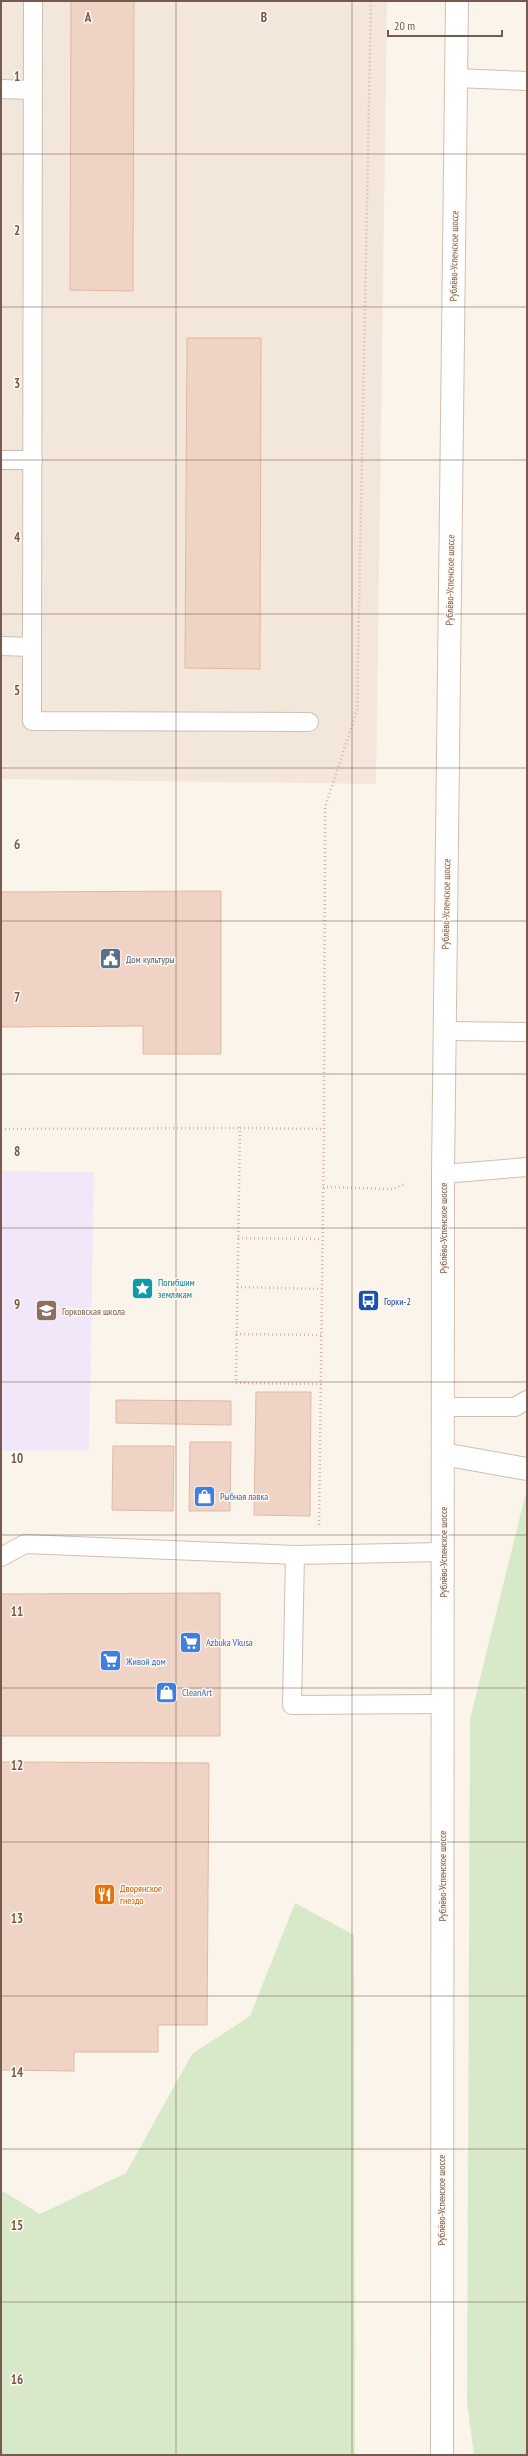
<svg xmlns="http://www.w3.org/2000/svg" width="528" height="2456" font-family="'PT Sans Narrow',sans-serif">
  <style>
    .residential { fill: #f3e6da }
    .education { fill: #f1e7f8 }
    .green { fill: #d8e9c9 }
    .building { fill: #efd3c4; stroke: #e1b8a6 }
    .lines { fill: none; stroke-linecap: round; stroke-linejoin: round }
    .lane-casing { stroke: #cfbeb3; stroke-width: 20 }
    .street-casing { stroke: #cfbeb3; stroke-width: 24 }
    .secondary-casing { stroke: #d2beb1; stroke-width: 24 }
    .path { stroke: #d4b6a7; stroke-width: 2.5; stroke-dasharray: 1 3; stroke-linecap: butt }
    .lane { stroke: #fff; stroke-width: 18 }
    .street { stroke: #fff; stroke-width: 22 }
    .secondary { stroke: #fff; stroke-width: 22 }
    .grid { fill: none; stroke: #755a4f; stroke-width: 1; stroke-opacity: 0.55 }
    .labels { text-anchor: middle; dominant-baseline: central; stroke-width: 3; stroke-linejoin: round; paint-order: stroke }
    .street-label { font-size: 10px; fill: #755a4f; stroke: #fef8f1 }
    .service-label { font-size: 10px; fill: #4e5e75; stroke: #fef8f1; text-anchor: start }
    .culture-label { font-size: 10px; fill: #0d838f; stroke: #fef8f1; text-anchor: start }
    .transit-label { font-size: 10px; fill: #164399; stroke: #fef8f1; text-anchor: start }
    .education-label { font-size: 10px; fill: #785e54; stroke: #fef8f1; text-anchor: start }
    .shop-label { font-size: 10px; fill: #366cbe; stroke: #fef8f1; text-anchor: start }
    .food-label { font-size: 10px; fill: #c56008; stroke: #fef8f1; text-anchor: start }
    .grid-label { font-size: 13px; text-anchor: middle; font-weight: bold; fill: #755a4f; stroke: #fef8f1; stroke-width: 3; stroke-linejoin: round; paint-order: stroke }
  </style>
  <rect width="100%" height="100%" fill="#fbf4eb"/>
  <polygon class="residential" points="1,1 387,1 376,784 1,779"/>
  <polygon class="education" points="1,1171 94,1172 89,1450 1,1451"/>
  <g class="green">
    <polygon points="527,1488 527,2455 474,2455 467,2402 470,1719"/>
    <polygon points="295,1903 354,1935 355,2455 1,2455 1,2190 40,2214 126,2173 192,2054 250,2016"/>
  </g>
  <g class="building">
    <polygon points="71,1 134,1 133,291 70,290"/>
    <polygon points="187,338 261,338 260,669 185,668"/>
    <polygon points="221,891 221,1054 143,1054 143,1026 1,1027 1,892"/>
    <polygon points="256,1392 311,1392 310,1516 254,1515"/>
    <polygon points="116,1400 231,1401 231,1425 116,1423"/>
    <polygon points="190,1442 231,1442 230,1511 189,1511"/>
    <polygon points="113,1446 174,1446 173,1511 112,1510"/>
    <polygon points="220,1593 220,1736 1,1736 1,1594"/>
    <polygon points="1,1762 209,1763 207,2025 158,2025 158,2052 74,2052 74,2071 1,2070"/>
  </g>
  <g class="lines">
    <defs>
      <g id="lane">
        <polyline points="456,78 527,81"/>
        <polyline points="1,89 33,90"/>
        <polyline points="1,460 33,460"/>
        <polyline points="1,646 32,647 33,1"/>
        <polyline points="32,647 32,721 309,722"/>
        <polyline points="445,1031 527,1032"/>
        <polyline points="443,1174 527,1167"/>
        <polyline points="443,1407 515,1407 527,1400"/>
        <polyline points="1,1557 25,1544 295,1555"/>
        <polyline points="442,1704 292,1705 295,1555 443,1552"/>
      </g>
      <polyline id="street" points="443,1454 527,1469"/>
      <polyline id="secondary" points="442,2455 443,1174 457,1"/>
    </defs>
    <use href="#lane" class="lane-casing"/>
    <use href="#street" class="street-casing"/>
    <use href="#secondary" class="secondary-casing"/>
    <g class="path">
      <polyline points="1,1129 240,1128"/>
      <polyline points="323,1187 392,1189 405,1184"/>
      <polyline points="238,1238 322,1239"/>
      <polyline points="237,1287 322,1289"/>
      <polyline points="236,1334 321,1335"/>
      <polyline points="321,1384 236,1383 240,1128 324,1129"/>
      <polyline points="319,1525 324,1129 325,807 357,710 371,1"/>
    </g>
    <use href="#lane" class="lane"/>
    <use href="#street" class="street"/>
    <use href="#secondary" class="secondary"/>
  </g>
  <path class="grid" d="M 176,1 L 176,2455M 352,1 L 352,2455M 1,154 L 527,154M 1,307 L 527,307M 1,460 L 527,460M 1,614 L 527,614M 1,768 L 527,768M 1,921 L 527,921M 1,1074 L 527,1074M 1,1228 L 527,1228M 1,1382 L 527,1382M 1,1535 L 527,1535M 1,1688 L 527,1688M 1,1842 L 527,1842M 1,1996 L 527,1996M 1,2149 L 527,2149M 1,2302 L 527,2302"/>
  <defs>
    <symbol id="civic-square" viewBox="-11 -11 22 22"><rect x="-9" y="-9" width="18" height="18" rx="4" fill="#5c6f8a" stroke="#fef8f1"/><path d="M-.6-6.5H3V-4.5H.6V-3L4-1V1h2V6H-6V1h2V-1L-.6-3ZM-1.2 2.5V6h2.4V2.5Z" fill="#fff"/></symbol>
    <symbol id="sight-square" viewBox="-11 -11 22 22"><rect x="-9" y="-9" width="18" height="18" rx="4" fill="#0f9aa8" stroke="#fef8f1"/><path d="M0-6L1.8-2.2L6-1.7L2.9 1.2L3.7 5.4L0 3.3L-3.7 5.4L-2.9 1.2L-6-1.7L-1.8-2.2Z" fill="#fff"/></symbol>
    <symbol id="bus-square" viewBox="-11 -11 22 22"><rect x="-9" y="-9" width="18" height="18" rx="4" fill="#1a4fb4" stroke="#fef8f1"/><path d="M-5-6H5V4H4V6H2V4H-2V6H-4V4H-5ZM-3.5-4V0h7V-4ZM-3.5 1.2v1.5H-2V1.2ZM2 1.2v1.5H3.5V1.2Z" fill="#fff"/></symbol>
    <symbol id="school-square" viewBox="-11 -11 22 22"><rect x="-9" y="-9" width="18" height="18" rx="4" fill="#8d6e63" stroke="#fef8f1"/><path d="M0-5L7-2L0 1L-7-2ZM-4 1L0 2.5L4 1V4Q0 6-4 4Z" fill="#fff"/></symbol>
    <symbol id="shop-square" viewBox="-11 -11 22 22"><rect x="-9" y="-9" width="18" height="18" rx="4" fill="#3f7fe0" stroke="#fef8f1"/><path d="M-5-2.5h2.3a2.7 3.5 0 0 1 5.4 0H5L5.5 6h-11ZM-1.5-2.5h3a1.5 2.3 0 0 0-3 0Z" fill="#fff"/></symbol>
    <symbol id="supermarket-square" viewBox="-11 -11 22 22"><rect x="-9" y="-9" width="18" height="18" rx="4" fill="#3f7fe0" stroke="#fef8f1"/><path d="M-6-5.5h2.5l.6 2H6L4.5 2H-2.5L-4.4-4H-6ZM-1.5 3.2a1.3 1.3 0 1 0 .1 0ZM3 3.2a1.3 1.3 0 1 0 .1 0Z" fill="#fff"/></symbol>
    <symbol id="restaurant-square" viewBox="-11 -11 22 22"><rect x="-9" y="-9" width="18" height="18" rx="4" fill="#e8710a" stroke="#fef8f1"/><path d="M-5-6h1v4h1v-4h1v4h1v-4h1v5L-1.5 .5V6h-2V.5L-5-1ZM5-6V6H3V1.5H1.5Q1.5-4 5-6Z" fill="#fff"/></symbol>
  </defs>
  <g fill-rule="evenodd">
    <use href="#civic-square" x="98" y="946" width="25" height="25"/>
    <use href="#sight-square" x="130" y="1276" width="25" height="25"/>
    <use href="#bus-square" x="356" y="1288" width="25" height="25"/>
    <use href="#school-square" x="34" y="1298" width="25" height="25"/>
    <use href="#shop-square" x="192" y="1484" width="25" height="25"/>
    <use href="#supermarket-square" x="178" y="1630" width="25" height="25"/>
    <use href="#supermarket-square" x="98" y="1648" width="25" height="25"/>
    <use href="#shop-square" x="154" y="1680" width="25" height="25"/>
    <use href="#restaurant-square" x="92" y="1882" width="25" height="25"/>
  </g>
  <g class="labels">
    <g class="street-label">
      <text transform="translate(454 256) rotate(-89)">Рублёво-Успенское шоссе</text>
      <text transform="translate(450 580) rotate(-89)">Рублёво-Успенское шоссе</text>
      <text transform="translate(446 904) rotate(-89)">Рублёво-Успенское шоссе</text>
      <text transform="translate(443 1228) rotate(-90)">Рублёво-Успенское шоссе</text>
      <text transform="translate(443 1552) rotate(-90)">Рублёво-Успенское шоссе</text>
      <text transform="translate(442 1876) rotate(-90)">Рублёво-Успенское шоссе</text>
      <text transform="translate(441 2200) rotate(-90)">Рублёво-Успенское шоссе</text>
    </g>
    <g class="service-label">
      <text x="126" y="959">Дом культуры</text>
    </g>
    <g class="culture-label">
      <text x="158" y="1282">Погибшим<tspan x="158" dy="12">землякам</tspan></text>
    </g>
    <g class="transit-label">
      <text x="384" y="1301">Горки-2</text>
    </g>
    <g class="education-label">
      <text x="62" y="1311">Горковская школа</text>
    </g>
    <g class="shop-label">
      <text x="220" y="1496">Рыбная лавка</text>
      <text x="206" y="1642">Azbuka Vkusa</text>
      <text x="126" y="1661">Живой дом</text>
      <text x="182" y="1692">CleanArt</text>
    </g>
    <g class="food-label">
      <text x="120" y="1888">Дворянское<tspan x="120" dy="12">гнездо</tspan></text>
    </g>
  </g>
  <g class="grid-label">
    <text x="88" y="22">A</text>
    <text x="264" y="22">B</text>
    <text x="17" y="81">1</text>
    <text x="17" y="235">2</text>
    <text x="17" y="388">3</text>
    <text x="17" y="542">4</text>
    <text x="17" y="695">5</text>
    <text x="17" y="849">6</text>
    <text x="17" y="1002">7</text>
    <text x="17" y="1156">8</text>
    <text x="17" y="1309">9</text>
    <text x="17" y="1463">10</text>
    <text x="17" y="1616">11</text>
    <text x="17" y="1770">12</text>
    <text x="17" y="1923">13</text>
    <text x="17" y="2077">14</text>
    <text x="17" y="2230">15</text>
    <text x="17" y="2384">16</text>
  </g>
  <rect width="528" height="2456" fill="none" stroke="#755a4f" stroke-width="4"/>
  <path d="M388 30v6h114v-6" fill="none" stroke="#755a4f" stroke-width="2"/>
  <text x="394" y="30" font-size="12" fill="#755a4f" stroke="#fef8f1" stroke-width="3" paint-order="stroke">20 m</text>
</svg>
